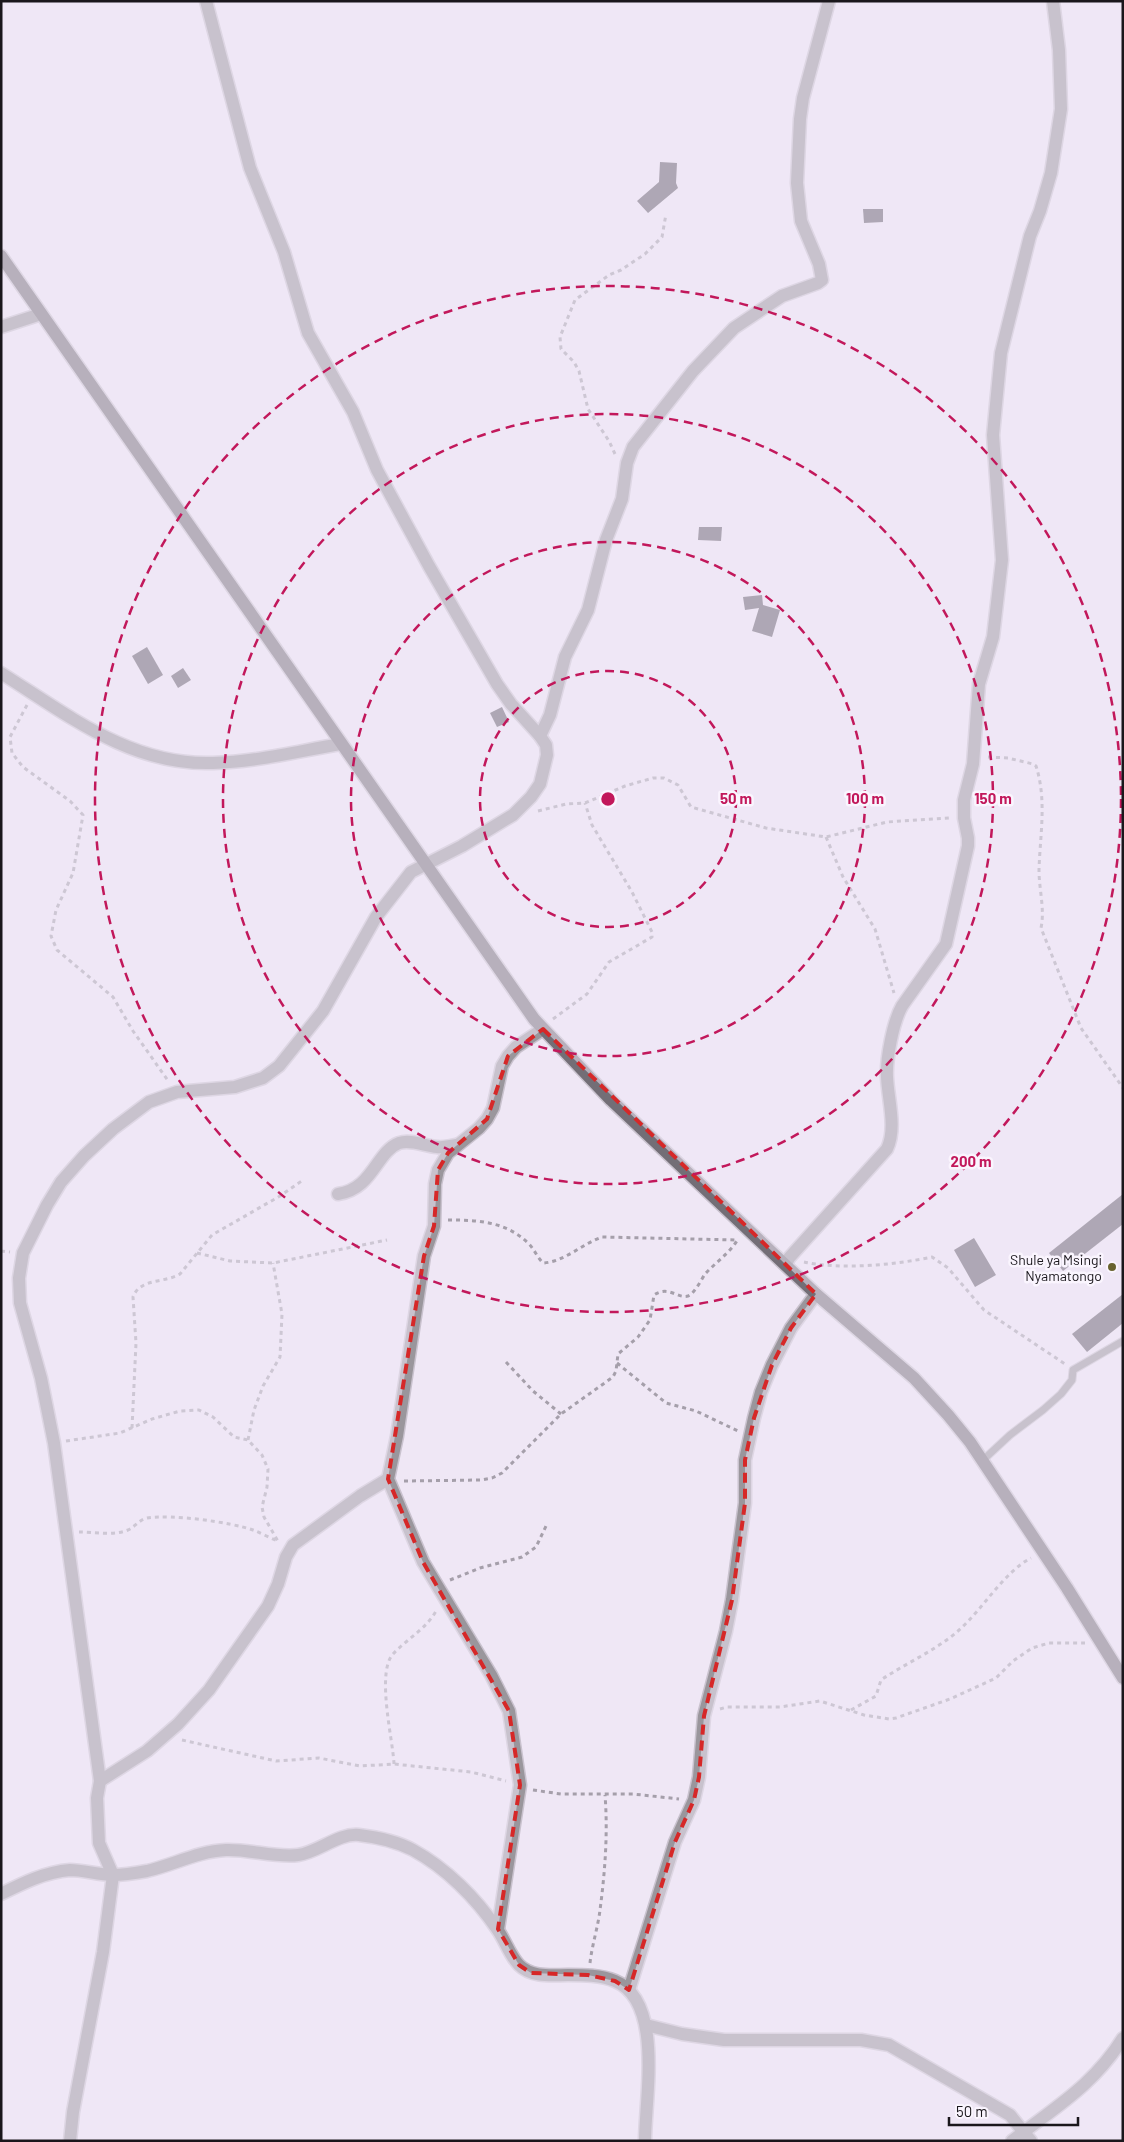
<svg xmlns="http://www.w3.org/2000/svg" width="1124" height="2142" font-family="Barlow,sans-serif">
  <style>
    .building { fill: #615a66 }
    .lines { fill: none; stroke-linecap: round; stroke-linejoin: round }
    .lane-casing { stroke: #c9c2ce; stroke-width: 9 }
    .street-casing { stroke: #c9c2ce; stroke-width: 15 }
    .secondary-casing { stroke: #c9c2ce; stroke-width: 15 }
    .path { stroke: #a59faa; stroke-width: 3; stroke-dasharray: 4 4; stroke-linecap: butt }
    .lane { stroke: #9a969c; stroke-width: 7 }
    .street { stroke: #9a969c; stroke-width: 12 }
    .secondary { stroke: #736e76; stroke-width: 12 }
    .marked { fill: none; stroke: #d62828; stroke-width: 4; stroke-dasharray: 10 6; stroke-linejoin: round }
    .ring { fill: none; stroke: #c2185b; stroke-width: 2.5; stroke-dasharray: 9 6 }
    .poi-dot { fill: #69632f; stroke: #faf5fe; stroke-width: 2 }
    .labels { text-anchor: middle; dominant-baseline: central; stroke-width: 5; stroke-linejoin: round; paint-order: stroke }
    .poi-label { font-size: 14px; fill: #1a171c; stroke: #faf5fe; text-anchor: end }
    .centre { fill: #c2185b; stroke: #faf5fe; stroke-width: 2.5 }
    .ring-label { font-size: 15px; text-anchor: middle; font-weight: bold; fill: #c2185b; stroke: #faf5fe; stroke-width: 5; stroke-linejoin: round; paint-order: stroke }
  </style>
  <rect width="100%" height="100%" fill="#efe7f5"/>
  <g class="building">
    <polygon points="660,162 677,163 676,183 678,188 648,213 637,201 659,182"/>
    <polygon points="863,209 883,209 883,222 864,223"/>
    <polygon points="699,527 722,527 721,541 698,540"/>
    <polygon points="762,595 763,605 780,610 772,637 752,631 759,608 745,610 743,597"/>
    <polygon points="147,647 163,675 148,684 132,656"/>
    <polygon points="183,668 191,680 178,688 171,676"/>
    <polygon points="502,707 509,722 497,727 490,713"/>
    <polygon points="1123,1194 1123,1224 1063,1271 1049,1253"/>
    <polygon points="974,1238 996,1275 975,1287 954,1250"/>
    <polygon points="1123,1294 1123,1323 1087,1352 1072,1334"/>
  </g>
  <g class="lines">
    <defs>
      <polyline id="lane" points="982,1461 1010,1435 1043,1410 1061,1394 1072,1380 1073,1370 1123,1341"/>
      <g id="street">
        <polyline points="1,327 41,314"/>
        <path d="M 1,673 C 68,715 131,766 213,763 C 256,762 299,751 341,744"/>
        <polyline points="540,736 550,715 565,657 588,610 606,540 622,499 627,463 633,447 693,371 734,328 782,296 818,283 822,280 819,264 801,221 797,183 800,119 803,98 829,1"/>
        <path d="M 338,1194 C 373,1189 376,1152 399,1143 C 411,1139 424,1146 437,1147 C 443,1148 449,1146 456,1145"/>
        <path d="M 786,1265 L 789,1258 L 887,1149 C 897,1128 888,1100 887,1077 C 886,1059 893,1022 902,1006 L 946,944 L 968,846 L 968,838 L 964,818 L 964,800 L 973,764 L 979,684 L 993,637 L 1002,560 L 993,435 L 1001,353 L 1030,236 L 1040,211 L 1051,173 L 1061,109 L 1059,50 L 1053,1"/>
        <polyline points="100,1781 147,1751 178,1724 209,1690 268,1606 278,1584 286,1557 293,1545 360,1496 388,1479"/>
        <path d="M 1,1894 C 23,1883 45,1872 70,1870 C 84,1870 98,1875 113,1875 C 123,1875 136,1873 147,1871 C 173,1865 199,1851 226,1850 C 249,1849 276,1858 298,1855 C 319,1852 338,1833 359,1835 C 376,1837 398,1842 413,1850 C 446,1868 476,1898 497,1929 C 505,1940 510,1956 519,1965 C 532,1978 552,1975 568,1975 C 583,1975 601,1975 615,1981 C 664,2001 645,2099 645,2141"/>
        <polyline points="498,1929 520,1785 509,1711 491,1675 423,1562 388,1479 397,1436 424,1256 434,1226 435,1184 438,1170 448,1153 479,1128 487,1119 493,1108 502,1066 508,1056 516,1047 543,1029"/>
        <polyline points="629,1990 675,1842 694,1800 699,1777 704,1716 726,1631 732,1600 745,1503 745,1460 754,1418 761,1392 772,1365 791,1328 816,1294"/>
        <polyline points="646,2025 682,2034 724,2040 861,2040 889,2045 1010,2115 1031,2141"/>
        <polyline points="70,2141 73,2112 103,1952 113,1875 99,1843 97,1798 100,1781 54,1443 41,1378 20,1303 19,1278 23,1253 47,1205 61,1182 84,1156 113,1129 149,1102 177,1092 235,1087 263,1078 279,1066 323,1011 376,917 411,872 462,846 513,815 531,797 540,784 547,755 546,745 540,736 511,704 497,684 429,566 377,470 353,412 308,333 284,252 250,168 206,1"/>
        <path d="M 1012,2141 C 1055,2107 1093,2086 1123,2038"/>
      </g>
      <polyline id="secondary" points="1,256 534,1019 611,1100 816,1294 914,1378 948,1415 970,1442 1067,1588 1123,1678"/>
    </defs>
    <use href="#lane" class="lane-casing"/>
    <use href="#street" class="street-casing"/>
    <use href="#secondary" class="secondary-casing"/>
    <g class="path">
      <polyline points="615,454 609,441 588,409 579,371 574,362 561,349 560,337 575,300 609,275 621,270 645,254 662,237 666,214"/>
      <polyline points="27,705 10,737 12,753 23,767 70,801 83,815 73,873 56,910 51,936 57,950 113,997 133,1031 169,1082"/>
      <path d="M 988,757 L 1008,758 L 1033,764 L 1036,766 C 1047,800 1040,835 1039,870 C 1039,890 1045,909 1041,928 L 1081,1028 L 1123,1088"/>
      <polyline points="538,811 566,804 585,803 625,786 653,778 664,778 678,785 691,807 766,828 826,837 887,822 950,818"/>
      <polyline points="826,837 843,877 875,929 894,993"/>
      <polyline points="553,1019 587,994 609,962 652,937 652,932 632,892 592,825 585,803"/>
      <path d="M 448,1220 C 477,1220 506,1221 529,1244 C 534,1249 537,1257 543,1263 C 564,1262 582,1244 602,1237 L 737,1240"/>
      <polyline points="1,1251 10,1252"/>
      <polyline points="197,1253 230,1261 273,1263 387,1240"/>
      <path d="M 804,1262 C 842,1270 894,1265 932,1257 L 948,1268 L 984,1310 L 1065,1364"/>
      <polyline points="506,1362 533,1391 561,1414"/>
      <polyline points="617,1363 666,1403 696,1411 738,1431"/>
      <path d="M 132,1428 L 136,1343 L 133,1297 C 140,1278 165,1283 180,1274 L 212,1235 L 280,1196 L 303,1180"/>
      <polyline points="248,1440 254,1410 263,1386 280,1357 282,1314 273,1263"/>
      <polyline points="66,1441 120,1433 152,1419 180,1411 199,1410 213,1417 234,1437 248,1440 262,1455 268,1469 267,1487 262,1507 264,1517 279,1543"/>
      <path d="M 404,1481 L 481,1480 L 492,1478 L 502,1473 L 561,1414 L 613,1377 L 616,1371 L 618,1354 L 638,1337 L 650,1320 L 654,1295 C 669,1285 677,1299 688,1296 C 695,1293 701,1280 705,1274 C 716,1262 730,1253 738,1239"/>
      <path d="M 79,1532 C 94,1532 114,1536 128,1530 C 136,1526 139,1520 147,1518 C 171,1514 230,1522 253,1530 C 261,1533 270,1538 278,1541"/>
      <polyline points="450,1580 480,1568 522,1557 536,1547 547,1524"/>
      <polyline points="720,1709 727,1707 780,1707 820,1701 864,1715 889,1719 896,1718 950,1699 996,1678 1013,1661 1032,1648 1049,1643 1085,1643"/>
      <path d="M 851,1710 L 876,1696 L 881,1680 C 906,1663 935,1651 958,1631 C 983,1609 1004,1572 1031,1558"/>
      <polyline points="182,1740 276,1761 319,1758 360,1766 394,1764 471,1772 506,1781"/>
      <path d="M 394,1764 C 393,1740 376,1673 393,1654 C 407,1639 426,1629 436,1611"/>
      <polyline points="533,1790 561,1794 633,1794 679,1799"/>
      <path d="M 590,1963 C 592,1945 598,1927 600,1910 C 605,1872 608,1833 605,1795"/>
    </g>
    <use href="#lane" class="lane"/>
    <use href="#street" class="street"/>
    <use href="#secondary" class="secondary"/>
  </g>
  <path d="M0 0H1124V2142H0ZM 543,1029 L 816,1294 L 791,1328 L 772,1365 L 754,1418 L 745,1460 L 745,1503 L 732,1600 L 704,1716 L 699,1777 L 694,1800 L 675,1842 L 629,1990 L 615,1981 L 588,1975 L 531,1973 L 519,1965 L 498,1929 L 520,1785 L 509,1711 L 423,1562 L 388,1479 L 424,1256 L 434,1226 L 438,1170 L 448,1153 L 487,1119 L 508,1056 Z" fill="#efe7f5" fill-opacity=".55" fill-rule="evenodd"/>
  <path class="marked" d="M 543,1029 L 816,1294 L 791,1328 L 772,1365 L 754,1418 L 745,1460 L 745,1503 L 732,1600 L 704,1716 L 699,1777 L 694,1800 L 675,1842 L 629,1990 L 615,1981 L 588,1975 L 531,1973 L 519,1965 L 498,1929 L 520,1785 L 509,1711 L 423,1562 L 388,1479 L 424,1256 L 434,1226 L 438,1170 L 448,1153 L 487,1119 L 508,1056 Z"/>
  <g class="ring">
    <circle cx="608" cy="799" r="128"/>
    <circle cx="608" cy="799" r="257"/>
    <circle cx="608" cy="799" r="385"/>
    <circle cx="608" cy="799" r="513"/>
  </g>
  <circle class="poi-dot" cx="1112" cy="1267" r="5"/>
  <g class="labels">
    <g class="poi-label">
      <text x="1102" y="1259">Shule ya Msingi<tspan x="1102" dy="16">Nyamatongo</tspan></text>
    </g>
  </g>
  <circle cx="608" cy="799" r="8" class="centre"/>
  <g class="ring-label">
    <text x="736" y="804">50 m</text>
    <text x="865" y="804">100 m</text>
    <text x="993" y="804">150 m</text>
    <text x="971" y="1167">200 m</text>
  </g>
  <rect width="1124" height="2142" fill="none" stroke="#1a171c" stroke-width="5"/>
  <path d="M949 2117v8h129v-8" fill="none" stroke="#1a171c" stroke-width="2.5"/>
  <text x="956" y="2117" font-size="15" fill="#1a171c" stroke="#faf5fe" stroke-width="4" paint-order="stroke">50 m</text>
</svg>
